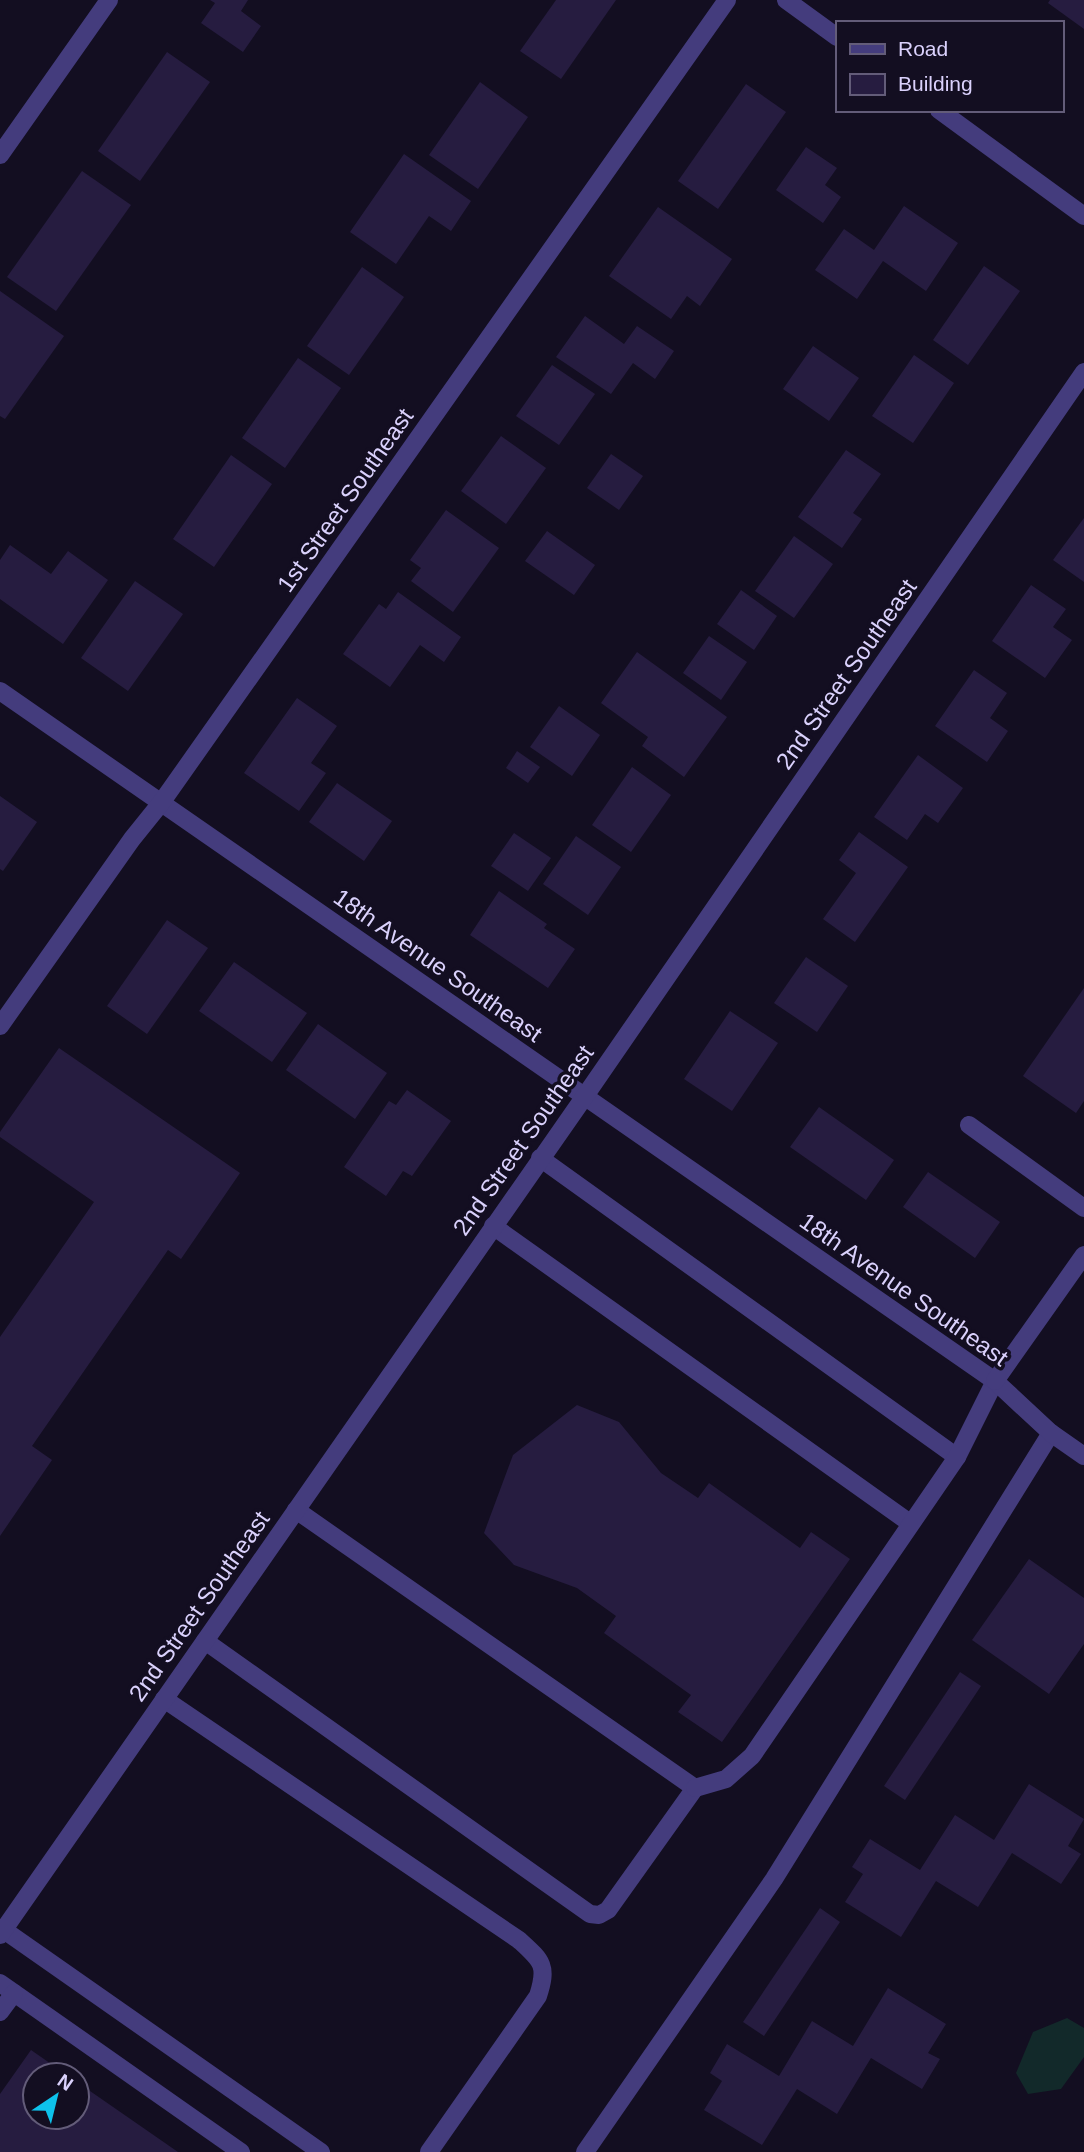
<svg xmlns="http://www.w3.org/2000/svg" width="1084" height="2152" font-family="Helvetica,sans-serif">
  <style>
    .green { fill: #12292a }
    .building { fill: #261c40 }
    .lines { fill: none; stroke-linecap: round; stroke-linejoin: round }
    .service { stroke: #443c7d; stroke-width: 18 }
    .minor { stroke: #443c7d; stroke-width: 18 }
    .tertiary { stroke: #443c7d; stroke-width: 18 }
    .labels { text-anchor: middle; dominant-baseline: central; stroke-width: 7; stroke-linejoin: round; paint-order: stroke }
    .street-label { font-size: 24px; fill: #dad1fc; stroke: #130e21 }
  </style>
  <rect width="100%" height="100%" fill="#130e21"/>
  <polygon class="green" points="1067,2018 1084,2028 1084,2057 1061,2089 1028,2094 1016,2073 1033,2032"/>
  <g class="building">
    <polygon points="210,0 248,0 241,11 261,26 243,52 201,23 215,3"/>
    <polygon points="556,0 616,0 561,79 520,51"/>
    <polygon points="1050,0 1084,0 1084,29 1048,3"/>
    <polygon points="167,52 210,82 140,181 98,151"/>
    <polygon points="480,82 528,117 478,189 429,155"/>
    <polygon points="746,84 786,112 718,209 678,181"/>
    <polygon points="806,147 837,168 825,185 841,197 823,223 776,190"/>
    <polygon points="404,154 471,201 451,231 429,216 396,264 350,232"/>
    <polygon points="82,171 131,205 56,311 7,277"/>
    <polygon points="904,206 958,243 926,291 883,261 857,299 815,270 844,229 874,250"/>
    <polygon points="658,207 732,259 700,306 687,296 671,319 609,276"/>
    <polygon points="984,266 1020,291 968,365 933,340"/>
    <polygon points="362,267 404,297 349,375 307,346"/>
    <polygon points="0,291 64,336 5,419 0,416"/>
    <polygon points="585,316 624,344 637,326 674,351 655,379 633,363 611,394 556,357"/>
    <polygon points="813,346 859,378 829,421 783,389"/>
    <polygon points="914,355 954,383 913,443 872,416"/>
    <polygon points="298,358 341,388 285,468 242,438"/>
    <polygon points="552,365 595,394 559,445 516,416"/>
    <polygon points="501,436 546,468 506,524 461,491"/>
    <polygon points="846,450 881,474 853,513 862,519 842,548 798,517"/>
    <polygon points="611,454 643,476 619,510 587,488"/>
    <polygon points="231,455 272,484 214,567 173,539"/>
    <polygon points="446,510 499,548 453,612 411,581 421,568 410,560"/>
    <polygon points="1084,518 1084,582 1053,560"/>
    <polygon points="547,531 595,565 574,595 525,561"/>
    <polygon points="794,536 833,564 794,618 755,591"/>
    <polygon points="10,545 51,574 68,551 108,580 63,644 0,599 0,560"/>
    <polygon points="135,581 183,614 128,691 81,658"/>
    <polygon points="1031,585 1066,609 1053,627 1072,640 1045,678 992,641"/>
    <polygon points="741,590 777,616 754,650 717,624"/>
    <polygon points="398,592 461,637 444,662 420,645 390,687 343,654 379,604 386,609"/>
    <polygon points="709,636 747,662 721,700 683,673"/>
    <polygon points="637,652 727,717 684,777 642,746 648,737 601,703"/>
    <polygon points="974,670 1007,693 990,718 1008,731 987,762 935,726"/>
    <polygon points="297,698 337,726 311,763 326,773 299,811 244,773"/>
    <polygon points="559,706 600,735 572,776 530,747"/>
    <polygon points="517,751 540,767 528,783 506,768"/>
    <polygon points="918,755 963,788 938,823 925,814 907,840 874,817"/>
    <polygon points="632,767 671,795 631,852 592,825"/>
    <polygon points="337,783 392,821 364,861 309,822"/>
    <polygon points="0,796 37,822 3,871 0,869"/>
    <polygon points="859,832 908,867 855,942 823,919 856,873 839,860"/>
    <polygon points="514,833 551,858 528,891 491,866"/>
    <polygon points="576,836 621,867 588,915 543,884"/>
    <polygon points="499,891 547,924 544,928 575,949 548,988 470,935"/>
    <polygon points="167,920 208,948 147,1034 107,1006"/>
    <polygon points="806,957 848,986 817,1032 774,1003"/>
    <polygon points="234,962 307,1013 272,1062 199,1011"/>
    <polygon points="1084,988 1084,1101 1076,1113 1023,1076"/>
    <polygon points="730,1011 778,1043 732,1111 684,1079"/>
    <polygon points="318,1024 387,1073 355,1119 286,1070"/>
    <polygon points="59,1048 240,1173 181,1259 168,1250 32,1446 52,1460 0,1536 0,1337 94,1202 0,1137 0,1132"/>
    <polygon points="407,1090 451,1121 412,1176 403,1171 386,1196 344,1167 389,1101 396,1105"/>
    <polygon points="819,1107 894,1160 866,1200 790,1147"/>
    <polygon points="928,1172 1000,1222 975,1258 903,1207"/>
    <polygon points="577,1405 619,1422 661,1473 698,1498 709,1483 800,1548 811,1532 850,1559 722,1742 678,1712 691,1695 604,1633 616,1616 577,1588 514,1565 484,1533 513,1455"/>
    <polygon points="1029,1559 1084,1598 1084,1644 1049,1694 972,1640"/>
    <polygon points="960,1672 981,1686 905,1800 884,1786"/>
    <polygon points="1029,1784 1084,1819 1068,1846 1081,1854 1061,1884 1012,1853 978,1907 936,1881 901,1937 845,1902 863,1874 852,1867 870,1839 920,1870 955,1815 994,1840"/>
    <polygon points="820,1908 840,1922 764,2036 743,2022"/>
    <polygon points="888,1988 946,2024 928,2053 940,2059 922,2089 871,2058 837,2114 797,2089 762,2145 704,2110 722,2081 710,2073 727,2044 779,2076 812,2021 853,2046"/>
    <polygon points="31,2050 67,2075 35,2075 35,2117 77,2117 77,2082 178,2152 0,2152 0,2094"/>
  </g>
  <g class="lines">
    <g class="service">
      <polyline points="969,1125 1084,1208"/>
      <polyline points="540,1158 957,1457"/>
      <polyline points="493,1226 910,1523"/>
      <polyline points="205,1641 590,1914 599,1915 608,1910 695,1788 296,1510"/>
      <path d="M 164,1699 L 519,1940 C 542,1961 548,1965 538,1996 L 429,2152"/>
      <polyline points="695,1788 726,1779 752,1756 957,1457 995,1381"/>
      <polyline points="4,1930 321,2152"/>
      <polyline points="0,1983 241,2152"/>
      <polyline points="0,2012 14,1993"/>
      <polyline points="585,2152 774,1879 1051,1433"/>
    </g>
    <g class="minor">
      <polyline points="786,0 837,37"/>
      <polyline points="939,110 1084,216"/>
      <polyline points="0,155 109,0"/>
      <polyline points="0,691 995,1381 1051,1433 1084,1456"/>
      <polyline points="0,1026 132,839 161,803 727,0"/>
      <polyline points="995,1381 1084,1255"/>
    </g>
    <polyline class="tertiary" points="0,1935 585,1096 1084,372"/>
  </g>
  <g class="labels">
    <g class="street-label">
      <text transform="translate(345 500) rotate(-55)">1st Street Southeast</text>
      <text transform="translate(846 674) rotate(-55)">2nd Street Southeast</text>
      <text transform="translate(438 965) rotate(35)">18th Avenue Southeast</text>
      <text transform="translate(523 1140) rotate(-55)">2nd Street Southeast</text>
      <text transform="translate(904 1289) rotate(35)">18th Avenue Southeast</text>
      <text transform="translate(199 1606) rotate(-55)">2nd Street Southeast</text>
    </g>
  </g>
  <rect x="836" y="21" width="228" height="91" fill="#130e21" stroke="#635c79" stroke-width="2"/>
  <rect x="850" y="44" width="35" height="10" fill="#443c7d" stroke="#635c79" stroke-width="2"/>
  <text x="898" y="56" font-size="21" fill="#dad1fc">Road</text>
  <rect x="850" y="74" width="35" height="21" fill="#261c40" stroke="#635c79" stroke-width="2"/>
  <text x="898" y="91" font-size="21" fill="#dad1fc">Building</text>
  <g transform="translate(56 2096) rotate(35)"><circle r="33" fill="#130e21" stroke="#635c79" stroke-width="2"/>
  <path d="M0-5L12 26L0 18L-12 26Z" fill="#0ec2eb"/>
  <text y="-10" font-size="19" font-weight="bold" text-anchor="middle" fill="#dad1fc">N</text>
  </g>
</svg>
